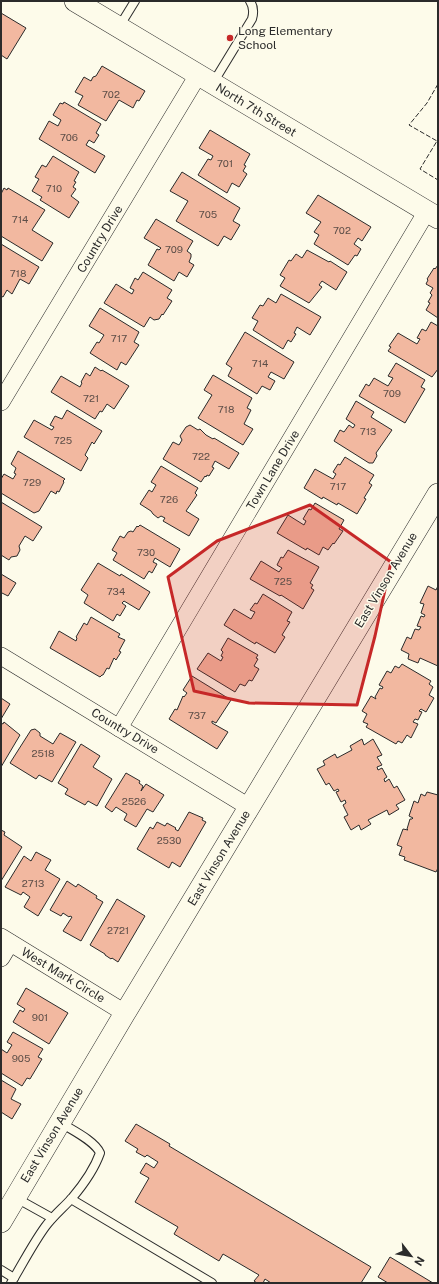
<svg xmlns="http://www.w3.org/2000/svg" width="439" height="1284" font-family="'Public Sans',sans-serif">
  <style>
    .building { fill: #f2b8a0; stroke: #2b2b2b }
    .lines { fill: none; stroke-linecap: round; stroke-linejoin: round }
    .service-casing { stroke: #2b2b2b; stroke-width: 10 }
    .minor-casing { stroke: #2b2b2b; stroke-width: 18 }
    .tertiary-casing { stroke: #2b2b2b; stroke-width: 22 }
    .service { stroke: #fdfbea; stroke-width: 8 }
    .minor { stroke: #fdfbea; stroke-width: 17 }
    .tertiary { stroke: #fdfbea; stroke-width: 21 }
    .fence { stroke: #2b2b2b; stroke-width: 1; stroke-dasharray: 5 2; stroke-linecap: butt }
    .marked { fill: #c62828; fill-opacity: 0.2; stroke: #c62828; stroke-width: 3; stroke-linejoin: round }
    .poi-dot { fill: #c62828; stroke: #fdfbea; stroke-width: 1.5 }
    .labels { text-anchor: middle; dominant-baseline: central; stroke-width: 3; stroke-linejoin: round; paint-order: stroke }
    .number-label { font-size: 10px; fill: #5d4e48 }
    .poi-label { font-size: 12px; fill: #2b2b2b; stroke: #fdfbea; text-anchor: start }
    .street-label { font-size: 12px; fill: #2b2b2b; stroke: #fdfbea }
  </style>
  <rect width="100%" height="100%" fill="#fdfbea"/>
  <g class="building">
    <polygon points="1,13 26,28 7,59 1,55"/>
    <polygon points="102,66 145,91 139,101 137,100 133,108 119,100 106,121 78,105 83,96 75,92 84,77 91,81 93,77 96,76"/>
    <polygon points="64,102 101,124 96,133 99,135 94,143 89,140 86,145 105,156 95,173 39,139 49,121 58,126 61,120 53,115 60,103 63,104"/>
    <polygon points="210,130 250,154 244,165 246,166 243,171 247,174 239,187 232,183 227,193 198,175 208,159 211,160 213,156 199,148"/>
    <polygon points="53,156 79,172 74,181 76,182 73,187 76,189 71,196 79,202 69,218 40,200 42,197 32,191 39,179 35,177 42,165 46,167"/>
    <polygon points="182,172 240,208 233,221 240,225 231,240 224,236 218,246 176,221 188,201 170,191"/>
    <polygon points="4,188 7,190 8,188 45,210 32,230 53,243 42,261 1,236 1,194"/>
    <polygon points="318,195 371,227 362,241 358,238 354,244 361,249 357,256 355,255 348,265 314,244 319,235 314,232 321,222 306,213"/>
    <polygon points="156,219 193,241 187,251 191,254 191,257 189,262 194,265 187,277 179,272 174,281 148,265 157,249 159,250 161,248 144,238"/>
    <polygon points="1,244 39,267 29,284 20,279 12,294 7,290 3,297 1,296"/>
    <polygon points="307,250 329,262 330,261 347,272 336,290 322,281 319,285 322,287 309,303 280,286 285,278 280,275 289,260 291,261 296,254 302,258"/>
    <polygon points="438,265 438,318 426,310 430,303 428,302 432,295 430,293 433,288 426,284 428,280 427,279 434,268 435,269"/>
    <polygon points="143,272 172,290 167,298 172,301 163,315 162,314 159,319 154,320 150,317 144,327 104,303 116,284 132,294 134,290 130,288 135,278 138,280"/>
    <polygon points="281,294 321,317 310,335 297,327 294,333 296,334 291,342 288,340 283,349 253,330 258,321 252,318 260,305 263,306 268,298 276,303"/>
    <polygon points="100,308 139,332 134,342 139,345 126,365 121,362 117,370 90,353 97,342 99,343 104,335 89,326"/>
    <polygon points="431,322 438,326 438,369 432,377 388,351 391,347 389,346 398,333 417,344 420,339 417,338 422,329 426,331"/>
    <polygon points="245,332 294,362 284,379 271,372 268,377 275,381 270,390 262,386 257,394 228,376 232,368 226,364"/>
    <polygon points="396,363 425,380 421,387 425,389 405,423 359,396 366,384 369,386 374,378 388,386 393,378 388,376"/>
    <polygon points="95,367 101,371 102,370 129,386 114,409 107,404 102,412 100,411 95,419 51,392 61,376 80,387 82,383 81,382 86,373 90,376"/>
    <polygon points="213,375 252,398 247,408 251,410 244,424 253,429 243,445 198,418 212,395 204,390"/>
    <polygon points="356,401 374,412 371,417 392,430 376,453 377,456 373,463 369,463 334,441 340,430 344,432 349,425 353,428 355,425 346,419"/>
    <polygon points="67,410 102,431 94,444 92,442 85,455 88,458 81,471 24,437 34,420 52,430 54,427 50,425 55,416 62,419"/>
    <polygon points="190,425 198,430 200,429 206,435 213,439 214,438 239,453 229,469 215,461 212,467 214,468 209,476 207,475 206,477 205,476 201,482 163,459 173,442 179,445 182,440 180,436 186,427"/>
    <polygon points="18,451 65,479 63,481 64,482 59,492 57,491 56,494 51,491 39,511 34,513 1,493 1,479 4,474 13,479 16,474 14,473 16,468 11,464"/>
    <polygon points="345,457 374,475 369,483 372,485 364,498 366,499 357,514 338,503 337,505 323,497 322,499 304,488 315,469 333,479 336,474 333,472 338,464 340,465"/>
    <polygon points="161,466 198,488 195,493 197,495 186,511 199,519 189,536 163,521 165,518 161,516 158,518 153,514 151,511 140,504 149,490 152,492 156,485 151,482"/>
    <polygon points="1,502 42,527 33,541 25,536 19,546 20,550 17,556 11,557 9,560 1,555"/>
    <polygon points="315,503 344,520 339,529 343,531 334,544 333,543 328,550 323,547 319,555 307,548 306,550 277,533 288,515 304,525 306,521 303,519 309,509 311,510"/>
    <polygon points="140,525 180,549 170,567 155,558 153,562 157,564 152,573 149,571 144,579 113,560 117,553 112,550 120,536 124,538 128,532 131,531 133,532 137,526 138,527"/>
    <polygon points="288,550 319,567 310,583 313,585 311,588 314,590 303,609 281,595 280,596 250,579 261,561 279,572 282,568 277,565 281,557 283,558"/>
    <polygon points="98,563 120,576 121,574 150,592 139,610 124,601 122,603 126,606 120,616 117,614 113,621 84,603 88,595 81,590"/>
    <polygon points="1,574 16,583 8,596 2,593 1,594"/>
    <polygon points="428,586 436,590 438,586 438,666 420,658 418,663 408,659 409,654 401,650 407,637 411,639 415,629 419,630 421,627 417,626 421,616 424,617 425,615 421,613 424,604 420,603"/>
    <polygon points="263,594 292,612 287,621 290,622 282,635 285,637 275,653 256,642 255,644 224,625 234,609 251,619 255,612 250,610 255,603 257,604"/>
    <polygon points="91,617 120,634 118,637 125,640 119,651 121,652 116,660 114,658 109,669 107,668 103,675 102,675 100,677 50,648 59,631 76,641 77,638 76,637 84,623 87,625"/>
    <polygon points="228,638 258,655 256,658 258,659 254,666 259,669 252,681 249,680 245,686 240,684 235,692 197,669 208,653 221,661 223,657 221,656 223,652 221,650"/>
    <polygon points="402,664 431,681 429,684 433,687 429,695 434,698 426,712 421,709 419,711 422,712 418,720 415,719 413,722 418,724 411,738 407,735 402,743 398,741 396,744 366,727 368,724 363,722 367,714 362,711 371,696 376,699 375,697 380,688 382,689 383,687 379,685 387,671 391,673 395,666 399,668"/>
    <polygon points="192,676 231,700 216,723 212,721 212,723 228,732 217,749 169,719 175,709 177,710 183,696 184,697 187,693 183,690"/>
    <polygon points="1,698 10,704 1,719"/>
    <polygon points="4,722 20,735 1,767 1,723 3,724"/>
    <polygon points="35,729 40,733 40,736 53,744 60,733 76,742 52,782 39,775 36,779 10,763 31,730"/>
    <polygon points="362,739 364,745 373,739 382,755 377,757 382,765 377,767 378,770 382,768 387,777 384,779 385,782 389,779 394,788 397,786 405,800 396,805 399,809 389,815 387,810 368,820 371,824 361,830 359,825 351,830 344,817 348,815 343,805 346,803 345,800 341,802 336,792 339,791 338,789 334,791 329,783 326,785 317,769 325,765 323,761 335,754 337,758 352,750 350,746"/>
    <polygon points="81,744 100,756 93,767 112,779 97,806 88,801 85,805 65,794 68,789 58,783"/>
    <polygon points="126,773 140,781 139,783 143,786 141,791 146,784 164,795 153,812 147,809 136,827 124,820 127,814 116,807 112,812 105,807"/>
    <polygon points="427,792 438,795 438,868 436,872 404,860 405,857 399,855 402,847 397,845 403,829 408,830 407,829 410,819 412,819 413,818 409,816 414,801 418,803 421,794 425,796"/>
    <polygon points="189,812 203,818 202,820 206,822 180,867 172,862 169,868 137,849 150,827 153,829 157,822 165,826 167,823 176,828 175,829 178,831"/>
    <polygon points="1,830 5,832 4,835 22,847 1,881"/>
    <polygon points="36,852 51,860 45,870 60,879 38,916 24,907 30,897 23,892 21,895 5,887 24,856 31,861"/>
    <polygon points="67,881 76,887 78,884 97,896 96,898 103,902 81,941 63,931 72,917 70,916 69,917 63,913 61,916 50,910"/>
    <polygon points="117,899 145,916 118,962 112,958 111,959 105,955 105,954 90,945"/>
    <polygon points="26,988 68,1013 49,1044 13,1022 20,1010 23,1012 25,1009 17,1004"/>
    <polygon points="13,1032 43,1049 38,1057 42,1059 30,1079 27,1078 22,1086 1,1073 1,1049 7,1053 12,1045 7,1042"/>
    <polygon points="1,1080 16,1089 11,1099 21,1104 12,1119 1,1112"/>
    <polygon points="136,1124 170,1144 169,1146 371,1267 361,1283 271,1283 265,1279 263,1283 257,1283 254,1281 259,1275 223,1254 219,1261 174,1234 178,1227 135,1202 149,1178 140,1173 146,1163 154,1168 158,1162 147,1155 145,1157 136,1152 138,1149 125,1141"/>
    <polygon points="390,1257 433,1283 388,1283 378,1277"/>
  </g>
  <g class="lines">
    <defs>
      <g id="service">
        <polyline points="119,27 135,1"/>
        <path d="M 213,83 L 252,19 C 254,12 254,7 250,1"/>
        <polyline points="16,1198 52,1218"/>
        <polyline points="71,1199 212,1283"/>
        <polyline points="1,1270 14,1278"/>
        <path d="M 11,1283 C 22,1265 32,1245 45,1227 C 53,1216 63,1208 72,1198 C 83,1185 94,1170 100,1153 C 95,1141 72,1130 61,1123"/>
      </g>
      <g id="minor">
        <polyline points="1,402 198,75"/>
        <polyline points="1,656 249,807"/>
        <polyline points="119,728 427,211"/>
        <polyline points="1,937 125,1013"/>
        <polyline points="1,958 10,943"/>
      </g>
      <g id="tertiary">
        <polyline points="75,1 438,218"/>
        <polyline points="1,1222 125,1013 438,494"/>
      </g>
    </defs>
    <use href="#service" class="service-casing"/>
    <use href="#minor" class="minor-casing"/>
    <use href="#tertiary" class="tertiary-casing"/>
    <use href="#service" class="service"/>
    <use href="#minor" class="minor"/>
    <use href="#tertiary" class="tertiary"/>
    <polyline class="fence" points="438,84 427,103 409,125 437,141 420,169 438,180"/>
  </g>
  <path class="marked" d="M 310,505 L 391,562 L 375,636 L 357,705 L 249,703 L 194,691 L 168,577 L 217,541 Z"/>
  <circle class="poi-dot" cx="230" cy="38" r="4"/>
  <g class="labels">
    <g class="number-label">
      <text x="111" y="94">702</text>
      <text x="69" y="137">706</text>
      <text x="225" y="163">701</text>
      <text x="54" y="188">710</text>
      <text x="208" y="214">705</text>
      <text x="20" y="219">714</text>
      <text x="342" y="230">702</text>
      <text x="174" y="249">709</text>
      <text x="18" y="273">718</text>
      <text x="119" y="338">717</text>
      <text x="260" y="363">714</text>
      <text x="392" y="393">709</text>
      <text x="91" y="398">721</text>
      <text x="226" y="409">718</text>
      <text x="368" y="431">713</text>
      <text x="63" y="440">725</text>
      <text x="201" y="456">722</text>
      <text x="32" y="482">729</text>
      <text x="338" y="486">717</text>
      <text x="169" y="499">726</text>
      <text x="146" y="552">730</text>
      <text x="283" y="581">725</text>
      <text x="116" y="591">734</text>
      <text x="197" y="715">737</text>
      <text x="43" y="753">2518</text>
      <text x="134" y="801">2526</text>
      <text x="169" y="840">2530</text>
      <text x="33" y="883">2713</text>
      <text x="118" y="930">2721</text>
      <text x="40" y="1017">901</text>
      <text x="21" y="1058">905</text>
    </g>
    <g class="poi-label">
      <text x="238" y="31">Long Elementary<tspan x="238" dy="14">School</tspan></text>
    </g>
    <g class="street-label">
      <text transform="translate(256 110) rotate(31)">North 7th Street</text>
      <text transform="translate(100 239) rotate(-59)">Country Drive</text>
      <text transform="translate(273 470) rotate(-59)">Town Lane Drive</text>
      <text transform="translate(386 580) rotate(-59)">East Vinson Avenue</text>
      <text transform="translate(125 731) rotate(31)">Country Drive</text>
      <text transform="translate(219 858) rotate(-59)">East Vinson Avenue</text>
      <text transform="translate(63 975) rotate(31)">West Mark Circle</text>
      <text transform="translate(52 1135) rotate(-59)">East Vinson Avenue</text>
    </g>
  </g>
  <rect width="439" height="1284" fill="none" stroke="#2b2b2b" stroke-width="4"/>
  <g transform="translate(411 1256) rotate(121)" stroke="#fdfbea" stroke-width="3" paint-order="stroke">
  <path d="M0-3L7 15L0 10L-7 15Z" fill="#2b2b2b"/>
  <text y="-6" font-size="11" font-weight="bold" text-anchor="middle" fill="#2b2b2b">N</text>
  </g>
</svg>
